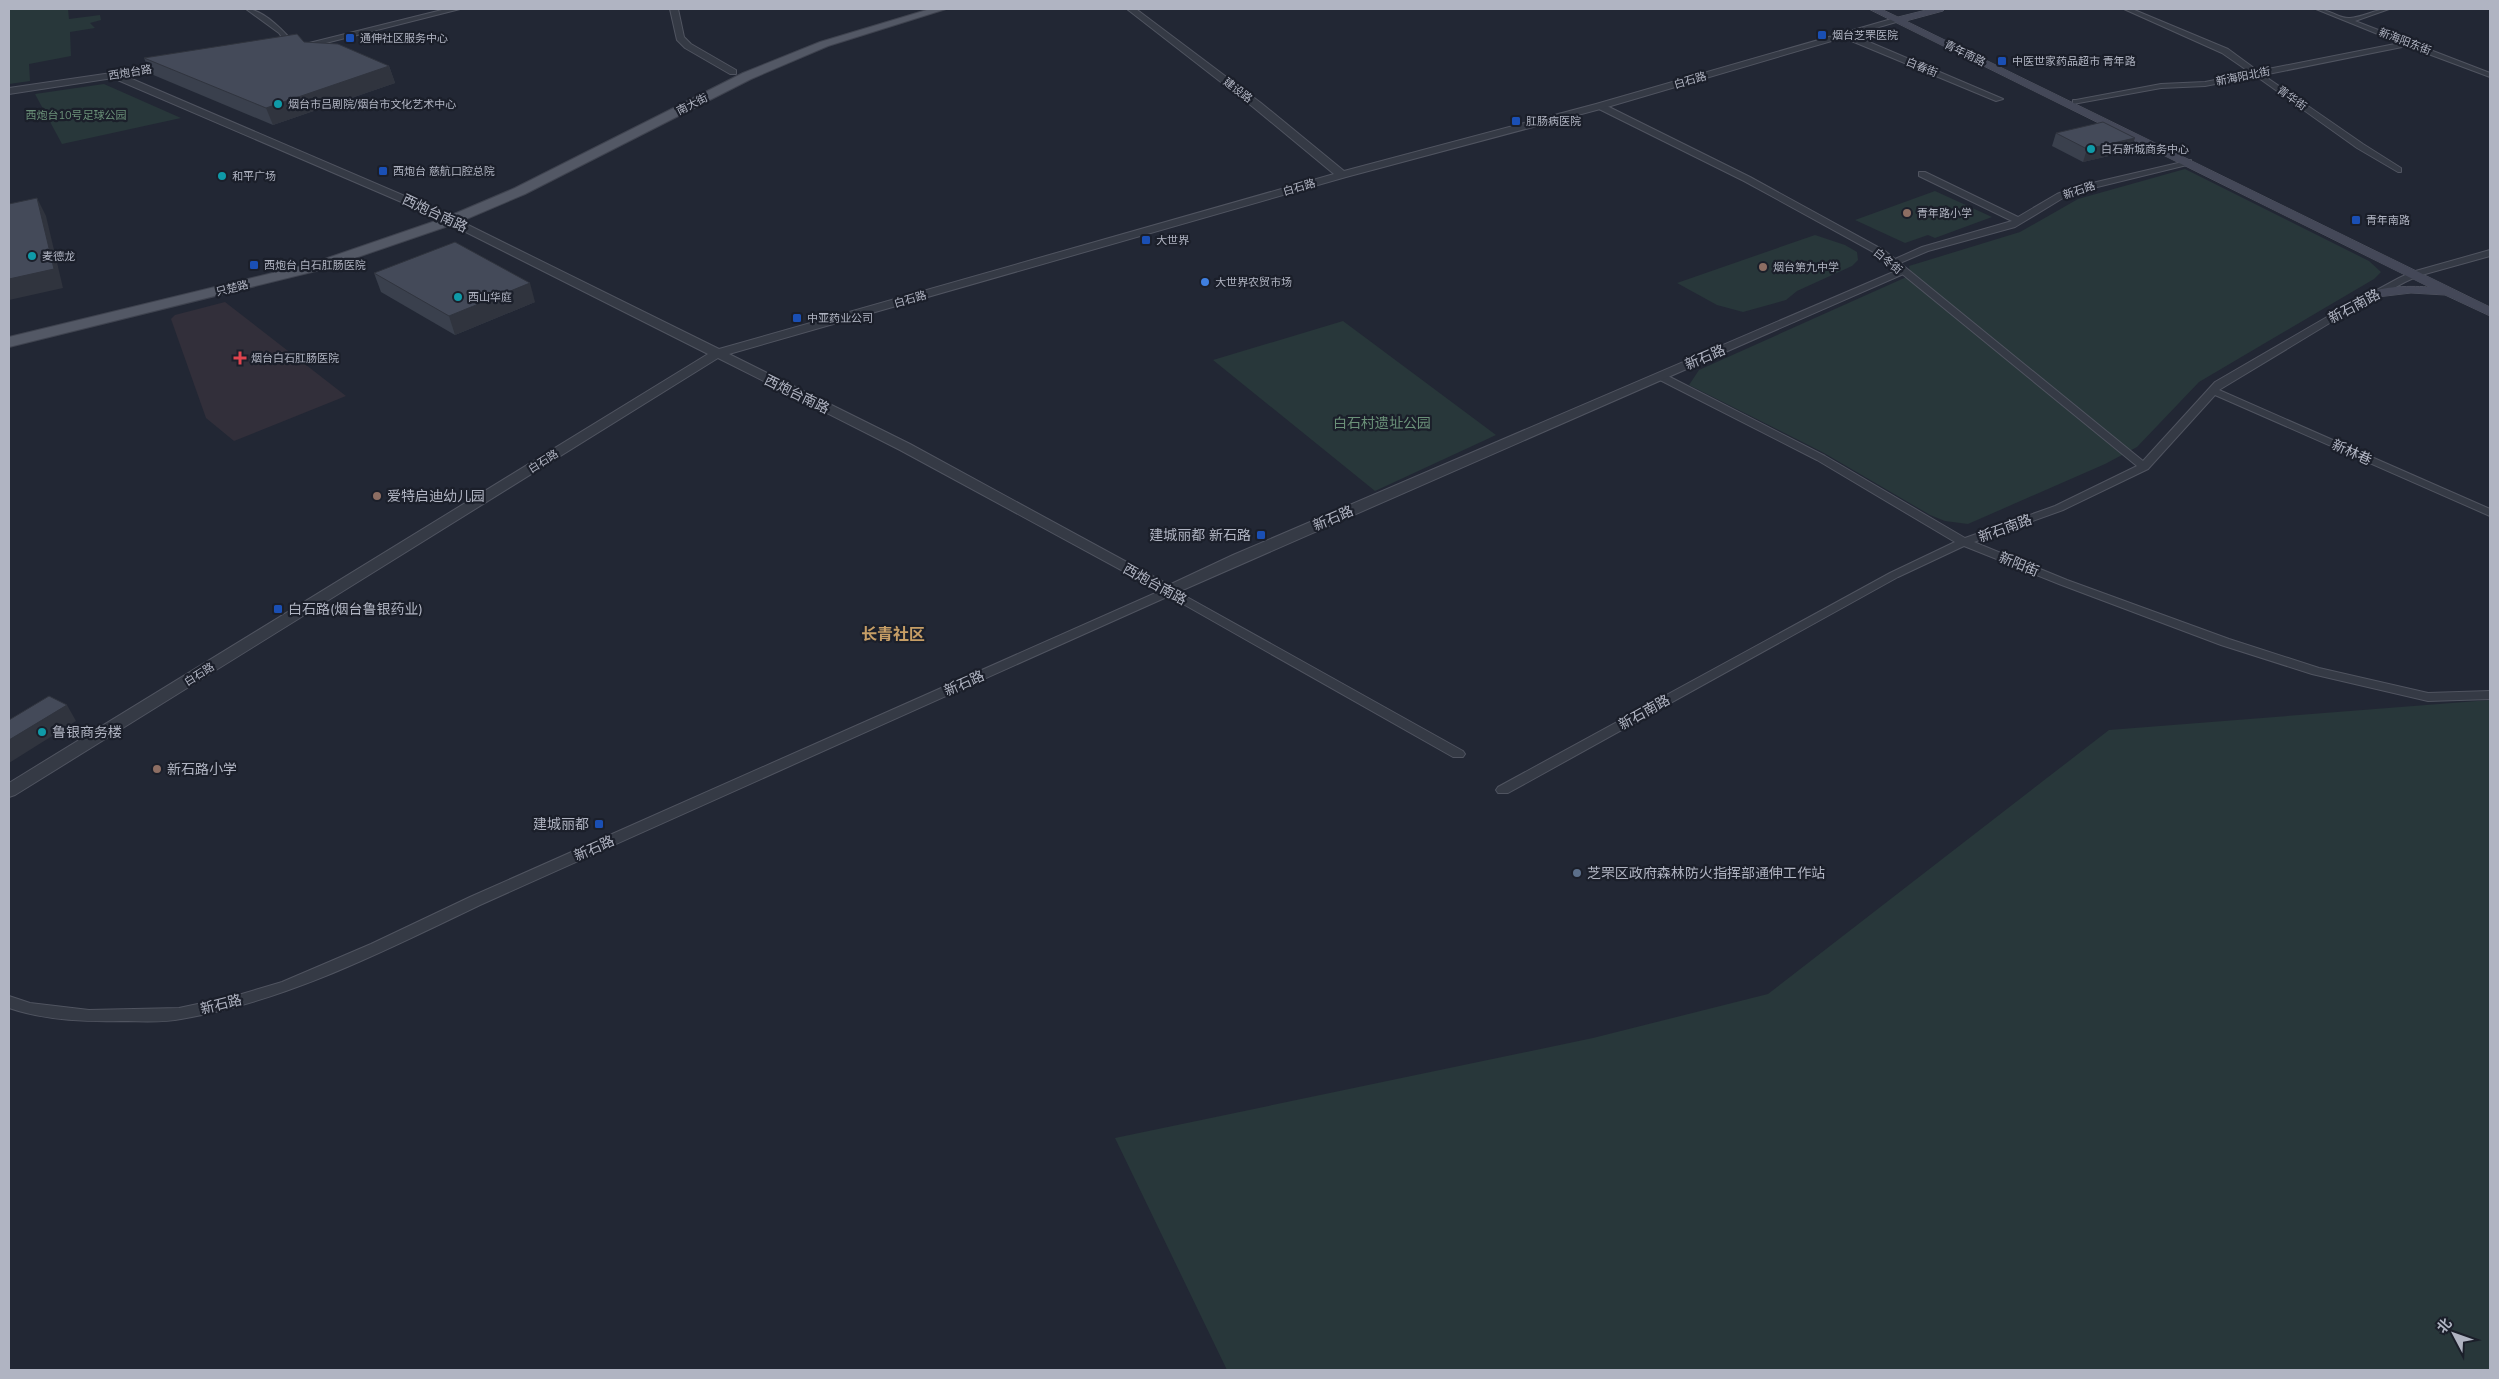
<svg xmlns="http://www.w3.org/2000/svg" width="2499" height="1379" font-family="Mulish,'Noto Sans SC',sans-serif">
  <style>
    .medical { fill: #322f3a }
    .green { fill: #28373a }
    .lines { fill: none; stroke-linecap: round; stroke-linejoin: round }
    .minor-casing { stroke: #505460; stroke-width: 2 }
    .tertiary-casing { stroke: #505460; stroke-width: 2 }
    .secondary-casing { stroke: #505460; stroke-width: 1 }
    .primary-casing { stroke: #3f434f; stroke-width: 2 }
    .minor { fill: #353a45; fill-rule: evenodd }
    .tertiary { fill: #353a45; fill-rule: evenodd }
    .secondary { fill: #444858; fill-rule: evenodd }
    .primary { fill: #535865; fill-rule: evenodd }
    .wall { fill: #3a404d }
    .shaded-wall { fill: #30343e }
    .building { fill: #444a59; stroke: #30343e }
    .transit-dot { fill: #1a4fb4; stroke: #1b1f2a; stroke-width: 2 }
    .culture-dot { fill: #0f9aa8; stroke: #1b1f2a; stroke-width: 2 }
    .education-dot { fill: #8d6e63; stroke: #1b1f2a; stroke-width: 2 }
    .shop-dot { fill: #3f7fe0; stroke: #1b1f2a; stroke-width: 2 }
    .health-dot { fill: #e0444e; stroke: #1b1f2a; stroke-width: 2 }
    .service-dot { fill: #5c6f8a; stroke: #1b1f2a; stroke-width: 2 }
    .labels { text-anchor: middle; dominant-baseline: central; stroke-width: 4.5; stroke-linejoin: round; paint-order: stroke }
    .far-poi-label { font-size: 11px; fill: #b0b4c2; stroke: #1b1f2a; text-anchor: start }
    .far-street-label { font-size: 11px; fill: #b0b4c2; stroke: #1b1f2a }
    .far-park-label { font-size: 11px; fill: #6a9078; stroke: #1b1f2a }
    .street-label { font-size: 14px; fill: #b0b4c2; stroke: #1b1f2a }
    .park-label { font-size: 14px; fill: #6a9078; stroke: #1b1f2a }
    .poi-label { font-size: 14px; fill: #b0b4c2; stroke: #1b1f2a; text-anchor: start }
    .quarter-label { font-size: 16px; font-weight: bold; fill: #c69e66; stroke: #1b1f2a }
  </style>
  <rect width="100%" height="100%" fill="#222734"/>
  <polygon class="medical" points="225,302 346,396 234,441 206,418 171,319 175,315"/>
  <g class="green">
    <polygon points="9,9 68,9 69,19 100,15 101,20 90,23 95,28 70,32 71,56 29,64 30,81 9,84"/>
    <polygon points="104,84 181,118 62,144 35,94"/>
    <polygon points="2185,169 2369,261 2381,272 2374,279 2199,382 2137,447 2105,464 1968,524 1945,521 1930,515 1824,453 1689,385 1699,370 1911,275 1909,266 2020,232 2078,199"/>
    <polygon points="1935,191 1992,217 1935,238 1928,235 1905,243 1855,220"/>
    <polygon points="1815,235 1845,245 1857,252 1858,260 1852,266 1797,291 1786,300 1743,312 1717,305 1677,283"/>
    <polygon points="1343,321 1496,435 1375,491 1213,360"/>
    <polygon points="2490,700 2490,1370 1227,1370 1115,1138 1593,1038 1768,994 2109,730"/>
  </g>
  <g class="lines">
    <defs>
      <g id="minor">
        <path d="M 246,9 C 264,9 287,34 298,48 L 297,50 L 291,50 L 279,33 Z"/>
        <path d="M 2124,9 L 2132,9 L 2228,49 L 2258,71 L 2400,43 L 2316,9 C 2328,8 2339,19 2350,18 C 2364,17 2375,9 2389,9 L 2355,21 L 2490,73 L 2490,77 L 2407,46 L 2263,75 L 2363,144 L 2401,168 L 2401,172 L 2398,172 L 2357,148 L 2256,76 L 2205,86 L 2161,88 L 2073,104 L 2073,100 L 2076,100 L 2161,84 L 2205,82 L 2251,73 L 2222,53 Z"/>
        <polygon points="1842,33 1848,33 2003,99 1996,101 1842,37"/>
        <polygon points="1597,104 1603,104 1750,177 1885,251 1895,259 1922,247 2012,221 1919,176 1919,172 1925,172 2018,217 2057,194 2075,187 2191,160 2191,164 2081,191 2063,198 2015,227 1928,251 1900,263 2143,461 2215,382 2327,317 2399,278 2412,272 2490,250 2490,256 2418,276 2405,282 2333,321 2219,390 2490,509 2490,516 2215,395 2148,469 2063,510 1974,542 2067,580 2229,639 2319,668 2428,693 2490,691 2490,699 2428,701 2312,674 2221,645 2059,584 1964,546 1898,577 1508,793 1498,793 1496,790 1498,787 1890,573 1955,542 1817,460 1656,378 1656,374 1664,374 1825,456 1965,538 2055,506 2137,466 1879,255 1744,181 1597,108"/>
        <path d="M 1169,587 L 1463,751 L 1465,754 L 1463,757 L 1453,757 L 1169,596 L 480,905 C 384,951 287,1001 181,1019 C 162,1023 140,1021 121,1021 C 83,1022 44,1020 9,1008 L 9,996 L 30,1003 L 89,1010 L 179,1008 L 235,996 L 282,982 L 371,944 L 470,897 Z"/>
      </g>
      <g id="tertiary">
        <polygon points="446,9 460,9 298,50 293,47"/>
        <polygon points="670,9 678,9 684,37 691,44 736,70 736,74 730,74 685,48 677,40"/>
        <polygon points="1127,9 1136,9 1261,103 1344,171 1596,104 1895,18 1903,20 1604,108 1346,177 729,354 910,444 1169,585 1233,555 1898,270 1906,270 1908,272 1169,596 900,450 718,358 15,795 9,797 9,783 708,354 434,216 113,78 9,94 9,88 173,64 175,66 170,69 125,76 442,212 719,349 1334,174 1253,107"/>
      </g>
      <path id="secondary" d="M 1869,9 L 1881,9 L 1898,17 L 1930,9 L 1945,9 L 1943,11 L 1906,21 L 2490,307 L 2490,316 L 2445,295 L 2411,293 L 2369,298 L 2368,295 C 2377,285 2416,286 2429,287 Z"/>
      <polygon id="primary" points="930,9 946,9 828,46 751,79 525,194 457,223 320,270 9,347 9,337 310,264 447,217 515,188 743,73 820,42"/>
    </defs>
    <use href="#minor" class="minor-casing"/>
    <use href="#tertiary" class="tertiary-casing"/>
    <use href="#secondary" class="secondary-casing"/>
    <use href="#primary" class="primary-casing"/>
    <use href="#minor" class="minor"/>
    <use href="#tertiary" class="tertiary"/>
    <use href="#secondary" class="secondary"/>
    <use href="#primary" class="primary"/>
  </g>
  <g class="wall">
    <polygon points="304,42 389,66 395,83 273,125 151,74 144,58"/>
    <polygon points="2056,133 2130,151 2083,162 2052,146"/>
    <polygon points="374,273 535,302 455,335 381,292"/>
  </g>
  <g class="shaded-wall">
    <polygon points="389,66 395,83 273,125 266,108"/>
    <polygon points="2135,138 2130,151 2083,162 2087,149"/>
    <polygon points="37,198 46,216 63,288 9,300 9,279"/>
    <polygon points="530,283 535,302 455,335 449,316"/>
    <polygon points="67,705 76,721 9,763 9,740"/>
  </g>
  <g class="building">
    <polygon points="297,34 304,42 338,44 389,66 266,108 144,58"/>
    <polygon points="2103,122 2135,138 2087,149 2056,133"/>
    <polygon points="37,198 54,269 9,279 9,204"/>
    <polygon points="455,242 530,283 449,316 374,273"/>
    <polygon points="49,696 67,705 9,740 9,720"/>
  </g>
  <g class="transit-dot">
    <rect x="1817" y="30" width="10" height="10" rx="2.5"/>
    <rect x="345" y="33" width="10" height="10" rx="2.5"/>
    <rect x="1997" y="56" width="10" height="10" rx="2.5"/>
    <rect x="1511" y="116" width="10" height="10" rx="2.5"/>
    <rect x="378" y="166" width="10" height="10" rx="2.5"/>
    <rect x="2351" y="215" width="10" height="10" rx="2.5"/>
    <rect x="1141" y="235" width="10" height="10" rx="2.5"/>
    <rect x="249" y="260" width="10" height="10" rx="2.5"/>
    <rect x="792" y="313" width="10" height="10" rx="2.5"/>
    <rect x="1256" y="530" width="10" height="10" rx="2.5"/>
    <rect x="273" y="604" width="10" height="10" rx="2.5"/>
    <rect x="594" y="819" width="10" height="10" rx="2.5"/>
  </g>
  <g class="culture-dot">
    <circle cx="278" cy="104" r="5"/>
    <circle cx="2091" cy="149" r="5"/>
    <circle cx="222" cy="176" r="5"/>
    <circle cx="32" cy="256" r="5"/>
    <circle cx="458" cy="297" r="5"/>
    <circle cx="42" cy="732" r="5"/>
  </g>
  <g class="education-dot">
    <circle cx="1907" cy="213" r="5"/>
    <circle cx="1763" cy="267" r="5"/>
    <circle cx="377" cy="496" r="5"/>
    <circle cx="157" cy="769" r="5"/>
  </g>
  <circle class="shop-dot" cx="1205" cy="282" r="5"/>
  <path class="health-dot" d="M237.5 350.5h5v5h5v5h-5v5h-5v-5h-5v-5h5z"/>
  <circle class="service-dot" cx="1577" cy="873" r="5"/>
  <g class="labels">
    <g class="far-poi-label">
      <text x="1832" y="35">烟台芝罘医院</text>
      <text x="360" y="38">通伸社区服务中心</text>
      <text x="2012" y="61">中医世家药品超市 青年路</text>
      <text x="288" y="104">烟台市吕剧院/烟台市文化艺术中心</text>
      <text x="1526" y="121">肛肠病医院</text>
      <text x="2101" y="149">白石新城商务中心</text>
      <text x="393" y="171">西炮台 慈航口腔总院</text>
      <text x="232" y="176">和平广场</text>
      <text x="1917" y="213">青年路小学</text>
      <text x="2366" y="220">青年南路</text>
      <text x="1156" y="240">大世界</text>
      <text x="42" y="256">麦德龙</text>
      <text x="264" y="265">西炮台 白石肛肠医院</text>
      <text x="1773" y="267">烟台第九中学</text>
      <text x="1215" y="282">大世界农贸市场</text>
      <text x="468" y="297">西山华庭</text>
      <text x="807" y="318">中亚药业公司</text>
      <text x="251" y="358">烟台白石肛肠医院</text>
    </g>
    <g class="far-street-label">
      <text transform="translate(2405 41) rotate(21)">新海阳东街</text>
      <text transform="translate(1965 53) rotate(26)">青年南路</text>
      <text transform="translate(1922 67) rotate(22)">白春街</text>
      <text transform="translate(130 72) rotate(-9)">西炮台路</text>
      <text transform="translate(2243 76) rotate(-11)">新海阳北街</text>
      <text transform="translate(1690 80) rotate(-16)">白石路</text>
      <text transform="translate(1238 90) rotate(37)">建设路</text>
      <text transform="translate(2292 98) rotate(35)">青华街</text>
      <text transform="translate(692 104) rotate(-27)">南大街</text>
      <text transform="translate(1299 187) rotate(-16)">白石路</text>
      <text transform="translate(2079 190) rotate(-18)">新石路</text>
      <text transform="translate(1888 261) rotate(39)">白冬街</text>
      <text transform="translate(232 288) rotate(-14)">只楚路</text>
      <text transform="translate(910 299) rotate(-16)">白石路</text>
      <text transform="translate(543 461) rotate(-32)">白石路</text>
      <text transform="translate(199 674) rotate(-32)">白石路</text>
    </g>
    <g class="far-park-label">
      <text x="76" y="115">西炮台10号足球公园</text>
    </g>
    <g class="street-label">
      <text transform="translate(435 213) rotate(25)">西炮台南路</text>
      <text transform="translate(2354 306) rotate(-28)">新石南路</text>
      <text transform="translate(1705 357) rotate(-23)">新石路</text>
      <text transform="translate(797 394) rotate(26)">西炮台南路</text>
      <text transform="translate(2352 452) rotate(24)">新林巷</text>
      <text transform="translate(1333 518) rotate(-23)">新石路</text>
      <text transform="translate(2005 528) rotate(-20)">新石南路</text>
      <text transform="translate(2019 564) rotate(22)">新阳街</text>
      <text transform="translate(1155 584) rotate(29)">西炮台南路</text>
      <text transform="translate(964 683) rotate(-24)">新石路</text>
      <text transform="translate(1644 712) rotate(-29)">新石南路</text>
      <text transform="translate(594 848) rotate(-24)">新石路</text>
      <text transform="translate(221 1004) rotate(-14)">新石路</text>
    </g>
    <g class="park-label">
      <text x="1382" y="423">白石村遗址公园</text>
    </g>
    <g class="poi-label">
      <text x="387" y="496">爱特启迪幼儿园</text>
      <text x="1251" y="535" text-anchor="end">建城丽都 新石路</text>
      <text x="288" y="609">白石路(烟台鲁银药业)</text>
      <text x="52" y="732">鲁银商务楼</text>
      <text x="167" y="769">新石路小学</text>
      <text x="589" y="824" text-anchor="end">建城丽都</text>
      <text x="1587" y="873">芝罘区政府森林防火指挥部通伸工作站</text>
    </g>
    <g class="quarter-label">
      <text x="893" y="634">长青社区</text>
    </g>
  </g>
  <rect width="2499" height="1379" fill="none" stroke="#b0b4c2" stroke-width="20"/>
  <g transform="translate(2454 1334) rotate(311)" stroke="#1b1f2a" stroke-width="4" paint-order="stroke">
  <path d="M0-4L9 19L0 12L-9 19Z" fill="#b0b4c2"/>
  <text y="-8" font-size="14" font-weight="bold" text-anchor="middle" fill="#b0b4c2">北</text>
  </g>
</svg>
